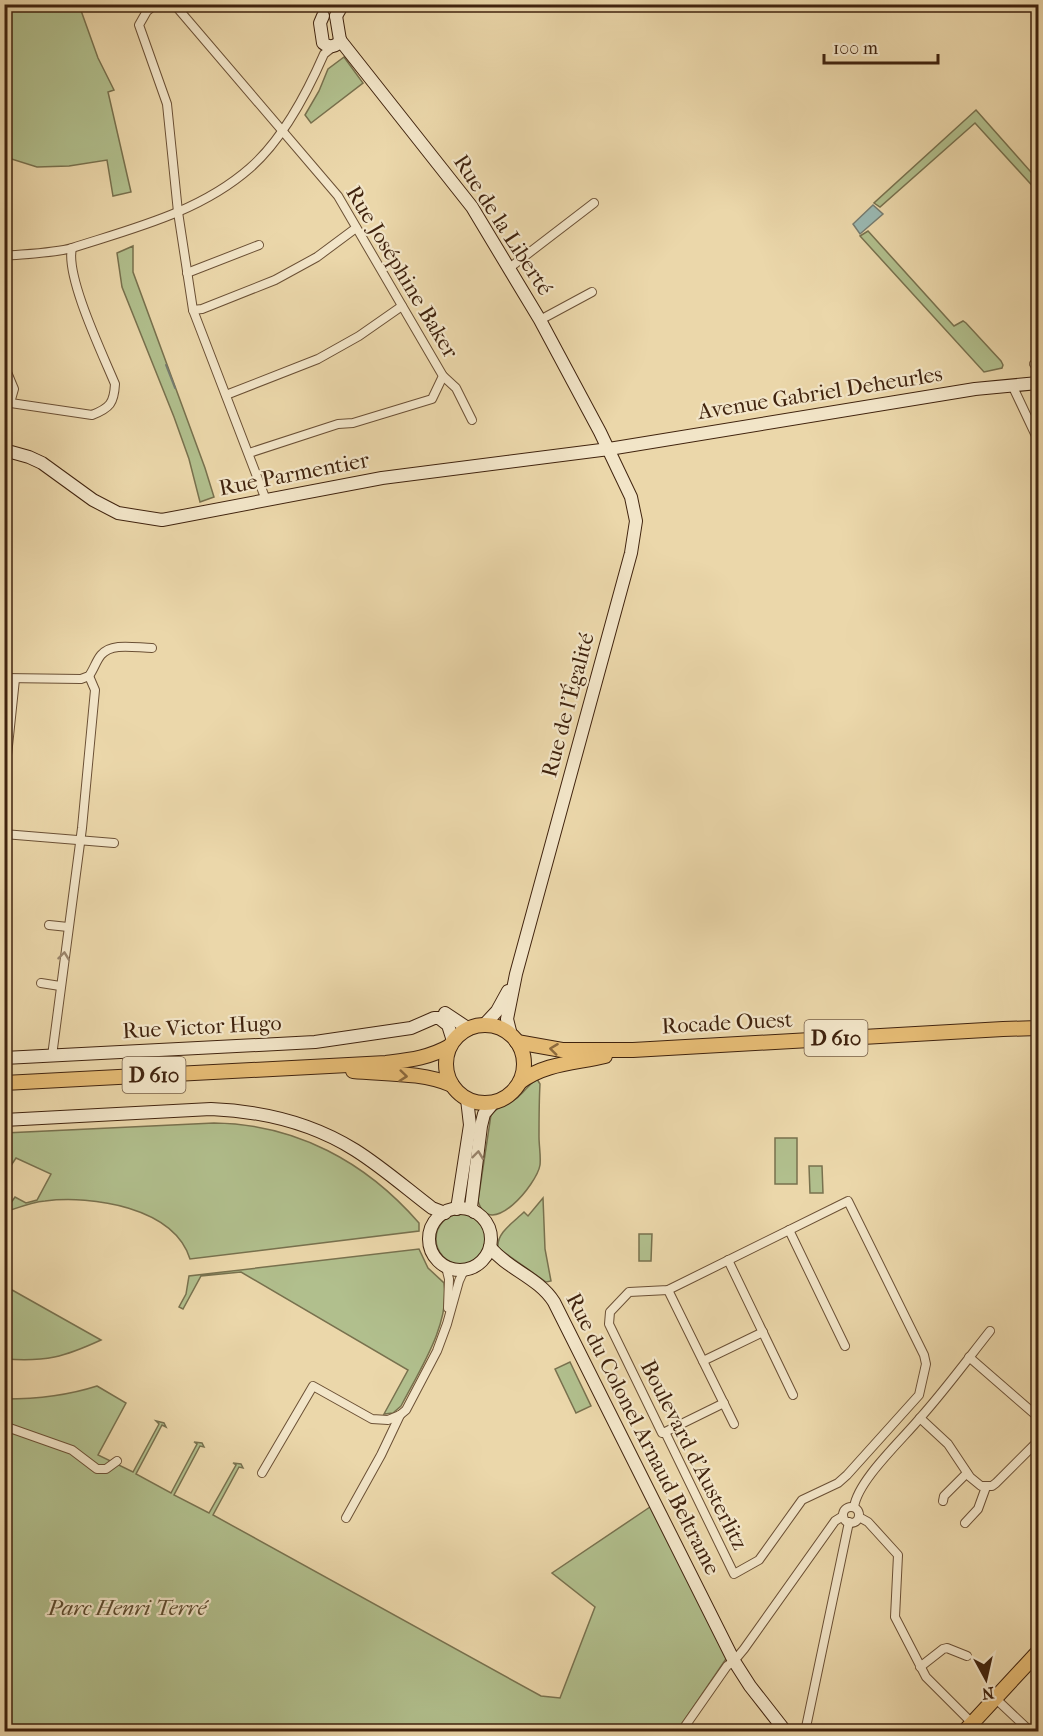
<svg xmlns="http://www.w3.org/2000/svg" width="1043" height="1736" font-family="'IM FELL French Canon',serif">
  <style>
    .green { fill: #b1bf8d; stroke: #78714e; stroke-width: 1.5 }
    .water { fill: #9ab8b1; stroke: #767c70; stroke-width: 1.5 }
    .lines { fill: none; stroke-linecap: round; stroke-linejoin: round }
    .stream { stroke: #767c70; stroke-width: 2 }
    .street-casing { stroke: #6b5035; stroke-width: 10 }
    .secondary-casing { stroke: #40230e; stroke-width: 14 }
    .primary-casing { stroke: #40230e; stroke-width: 16 }
    .street { stroke: #f2e5c8; stroke-width: 8 }
    .secondary { stroke: #f2e5c8; stroke-width: 12 }
    .primary { stroke: #e6bc75; stroke-width: 14 }
    .oneway { stroke: #99846b }
    .oneway2 { stroke: #8b683c }
    .labels { text-anchor: middle; dominant-baseline: central; stroke-width: 4.5; stroke-linejoin: round; paint-order: stroke }
    .shield { fill: #f2e5c8; stroke: #755d46; stroke-width: 1.5 }
    .shield-label { font-size: 21px; font-weight: bold; fill: #40230e }
    .street-label { font-size: 22px; fill: #40230e; stroke: #f2e5c8 }
    .park-label { font-size: 22px; font-style: italic; fill: #5c4a2e; stroke: #f2e5c8 }
  </style>
  <rect width="100%" height="100%" fill="#ebd7aa"/>
  <filter id="stains"><feTurbulence type="fractalNoise" baseFrequency=".00333" numOctaves="4"/><feColorMatrix values="0 0 0 0 .2 0 0 0 0 .09 0 0 0 0 .02 0 0 0 .5 -.17"/></filter>
  <radialGradient id="worn" r=".72"><stop offset=".6" stop-color="#630" stop-opacity="0"/><stop offset="1" stop-color="#630" stop-opacity=".3"/></radialGradient>
  <g class="green">
    <polygon points="4,5 79,5 98,58 114,90 108,92 131,192 113,196 107,160 69,166 37,167 5,157"/>
    <polygon points="344,57 363,83 311,123 305,115 319,91 328,69"/>
    <polygon points="976,110 1038,180 1038,192 975,123 880,207 874,203"/>
    <polygon points="868,231 954,326 963,321 966,323 1001,361 1003,365 1002,368 984,372 860,236"/>
    <polygon points="133,246 133,272 205,468 214,497 200,502 189,459 174,417 122,287 117,253"/>
    <path d="M 537,1079 L 540,1084 C 539,1102 539,1119 539,1137 C 539,1146 541,1156 540,1165 C 537,1184 490,1241 478,1201 L 491,1115 C 497,1105 511,1105 519,1096 C 526,1090 529,1084 537,1079 Z"/>
    <path d="M 214,1123 C 296,1124 366,1162 419,1223 L 419,1231 L 190,1259 C 174,1207 91,1195 45,1201 C 32,1202 17,1208 5,1212 L 5,1208 L 8,1207 L 15,1197 L 26,1203 L 37,1200 L 51,1174 L 16,1158 L 10,1167 L 7,1166 L 5,1161 L 5,1133 Z"/>
    <rect x="775" y="1138" width="22" height="46"/>
    <polygon points="809,1166 822,1166 823,1193 810,1193"/>
    <path d="M 543,1198 L 545,1249 L 551,1281 L 546,1282 L 498,1248 C 496,1233 514,1222 524,1212 L 528,1216 Z"/>
    <circle cx="461" cy="1239" r="25"/>
    <polygon points="639,1234 652,1234 651,1261 639,1261"/>
    <path d="M 419,1249 L 428,1268 L 444,1283 C 451,1323 419,1371 401,1406 L 393,1413 L 384,1414 L 408,1370 L 241,1272 L 201,1276 L 183,1309 L 179,1307 L 186,1294 L 189,1276 Z"/>
    <path d="M 5,1286 L 101,1340 C 64,1357 46,1362 5,1359 Z"/>
    <polygon points="570,1362 591,1406 576,1413 555,1369"/>
    <path d="M 97,1386 L 126,1403 L 98,1455 L 133,1472 L 159,1424 L 156,1421 L 164,1423 L 166,1427 L 162,1425 L 136,1474 L 171,1493 L 197,1444 L 194,1442 L 202,1443 L 204,1447 L 200,1446 L 174,1495 L 209,1513 L 236,1465 L 233,1463 L 241,1464 L 243,1468 L 239,1467 L 213,1515 L 541,1696 L 560,1698 L 595,1607 L 552,1573 L 650,1507 L 728,1656 L 677,1731 L 5,1732 L 5,1399 C 37,1399 66,1396 97,1386 Z"/>
  </g>
  <polygon class="water" points="873,205 883,214 860,234 853,224"/>
  <g class="lines">
    <polyline class="stream" points="166,365 175,388"/>
    <defs>
      <g id="street">
        <polyline points="156,4 147,11 139,25 167,104 178,212 193,310 266,500"/>
        <polyline points="174,4 338,196 443,376 432,399 353,423 338,424 249,453"/>
        <path d="M 4,256 C 24,254 55,253 72,248 C 134,228 200,212 250,168 C 282,140 307,93 324,54 L 334,46"/>
        <polyline points="508,269 594,203"/>
        <polyline points="187,273 259,245"/>
        <polyline points="193,310 202,309 275,280 317,257 356,228"/>
        <polyline points="540,320 592,292"/>
        <polyline points="1034,364 1038,369"/>
        <polyline points="4,365 14,389 10,403"/>
        <polyline points="443,376 456,388 472,420"/>
        <polyline points="1012,385 1038,440"/>
        <polyline points="226,395 318,359 359,336 402,306"/>
        <path d="M 4,402 L 92,415 C 110,408 114,403 115,384 C 103,355 65,276 72,248"/>
        <path d="M 4,678 L 81,679 L 89,676 C 94,669 96,661 101,655 C 112,642 136,648 152,648"/>
        <polyline points="4,784 15,679"/>
        <polyline points="4,834 114,843"/>
        <polyline points="49,925 68,927"/>
        <polyline points="41,983 60,986"/>
        <polyline points="52,1056 82,828 95,690 89,676"/>
        <polygon points="848,1201 924,1355 926,1364 919,1395 847,1475 838,1483 802,1500 759,1560 734,1574 665,1432 662,1433 609,1324 610,1312 629,1292 668,1290"/>
        <polyline points="789,1230 845,1346"/>
        <polyline points="728,1260 793,1395"/>
        <polyline points="446,1267 449,1279 448,1308"/>
        <polyline points="668,1290 734,1424"/>
        <polyline points="969,1357 1038,1417"/>
        <polyline points="703,1361 763,1332"/>
        <polyline points="920,1418 948,1444 970,1477 981,1486 992,1486 996,1483 1038,1441"/>
        <polyline points="4,1426 72,1450 97,1469 106,1469 117,1461"/>
        <polyline points="665,1432 724,1403"/>
        <polyline points="262,1473 313,1386 372,1419 388,1420 400,1415 406,1410 437,1351 447,1324 459,1281 464,1270"/>
        <polyline points="943,1501 944,1496 967,1473"/>
        <path d="M 854,1507 C 858,1480 902,1440 920,1418 C 945,1390 967,1360 990,1331"/>
        <circle cx="851" cy="1515" r="8"/>
        <polyline points="859,1517 868,1522 898,1555 895,1617 926,1677 972,1723"/>
        <polyline points="346,1518 381,1455 400,1415"/>
        <polyline points="965,1523 978,1509 986,1487"/>
        <polyline points="920,1667 943,1649 947,1648 967,1656"/>
        <polyline points="995,1698 1031,1732"/>
        <polyline points="681,1732 727,1666 734,1661 744,1649 835,1521 843,1516"/>
        <polyline points="805,1732 849,1522"/>
      </g>
      <g id="secondary">
        <path d="M 323,16 L 320,23 L 323,43 C 329,48 337,47 340,40"/>
        <polyline points="336,16 340,40"/>
        <polyline points="336,16 343,4"/>
        <polyline points="340,40 472,207 540,320 600,432 631,497 636,521 631,553 516,974 507,1019 511,1035"/>
        <polyline points="4,450 29,457 42,463 93,500 118,513 162,520 382,478 609,449 975,389 1038,383"/>
        <polyline points="445,1013 469,1029"/>
        <polyline points="484,1025 497,1011 508,991"/>
        <polyline points="4,1058 315,1042 411,1028 434,1018 439,1018 448,1025 453,1041"/>
        <path d="M 4,1120 L 211,1109 C 260,1111 312,1123 355,1150 C 382,1167 407,1189 432,1208 L 445,1213"/>
        <circle cx="460" cy="1239" r="31"/>
        <polyline points="457,1209 470,1125 467,1099"/>
        <polyline points="474,1212 471,1207 481,1126 484,1114 494,1102"/>
        <path d="M 490,1247 C 507,1269 538,1277 554,1302 L 734,1661 L 750,1686 L 786,1732"/>
      </g>
      <g id="primary">
        <circle cx="485" cy="1064" r="39"/>
        <polyline points="517,1042 562,1050 633,1050 1003,1029 1038,1028"/>
        <path d="M 353,1071 C 385,1074 422,1072 452,1085"/>
        <path d="M 520,1082 C 545,1063 576,1063 605,1056"/>
        <path d="M 4,1083 L 386,1063 C 409,1060 429,1058 450,1046"/>
        <polyline points="964,1732 1038,1652"/>
      </g>
    </defs>
    <use href="#street" class="street-casing"/>
    <use href="#secondary" class="secondary-casing"/>
    <use href="#primary" class="primary-casing"/>
    <use href="#street" class="street"/>
    <use href="#secondary" class="secondary"/>
    <use href="#primary" class="primary"/>
  </g>
  <defs><path id="oneway-chevron" d="M-2-3.5L2.5 0L-2 3.5" fill="none" stroke-width="1.6" stroke-linecap="round" stroke-linejoin="round" transform="scale(1.5)"/></defs>
  <g class="oneway">
    <use href="#oneway-chevron" transform="translate(64 956) rotate(-83)"/>
    <use href="#oneway-chevron" transform="translate(478 1155) rotate(-83)"/>
  </g>
  <g class="oneway2">
    <use href="#oneway-chevron" transform="translate(554 1049) rotate(-173)"/>
    <use href="#oneway-chevron" transform="translate(403 1076) rotate(6)"/>
  </g>
  <g class="labels">
    <g class="shield">
      <rect x="804.5" y="1020" width="63" height="36" rx="4.5"/>
      <rect x="122.5" y="1057" width="63" height="36" rx="4.5"/>
    </g>
    <g class="shield-label">
      <text x="836" y="1038">D 610</text>
      <text x="154" y="1075">D 610</text>
    </g>
    <g class="street-label">
      <text transform="translate(503 225) rotate(57)">Rue de la Liberté</text>
      <text transform="translate(402 272) rotate(59)">Rue Joséphine Baker</text>
      <text transform="translate(820 393) rotate(-9)">Avenue Gabriel Deheurles</text>
      <text transform="translate(294 474) rotate(-11)">Rue Parmentier</text>
      <text transform="translate(568 705) rotate(-75)">Rue de l'Égalité</text>
      <text transform="translate(727 1023) rotate(-3)">Rocade Ouest</text>
      <text transform="translate(202 1027) rotate(-3)">Rue Victor Hugo</text>
      <text transform="translate(643 1434) rotate(63)">Rue du Colonel Arnaud Beltrame</text>
      <text transform="translate(694 1455) rotate(63)">Boulevard d'Austerlitz</text>
    </g>
    <g class="park-label">
      <text x="127" y="1608">Parc Henri Terré</text>
    </g>
  </g>
  <rect width="1043" height="1736" fill="none" stroke="#ebd7aa" stroke-width="24"/>
  <rect x="6" y="6" width="1031" height="1724" fill="none" stroke="#40230e" stroke-width="3"/>
  <rect x="12" y="12" width="1019" height="1712" fill="none" stroke="#40230e" stroke-width="1.5"/>
  <g transform="translate(986 1679) rotate(172)" stroke="#f2e5c8" stroke-width="4.5" paint-order="stroke">
  <path d="M0-4.5L10 22L0 15L-10 22Z" fill="#40230e"/>
  <text y="-9" font-size="16" font-weight="bold" text-anchor="middle" fill="#40230e">N</text>
  </g>
  <path d="M824 54v9h114v-9" fill="none" stroke="#40230e" stroke-width="3"/>
  <text x="833" y="54" font-size="18" fill="#40230e" stroke="#f2e5c8" stroke-width="4.5" paint-order="stroke">100 m</text>
  <rect width="100%" height="100%" filter="url(#stains)"/>
  <rect width="100%" height="100%" fill="url(#worn)"/>
</svg>
